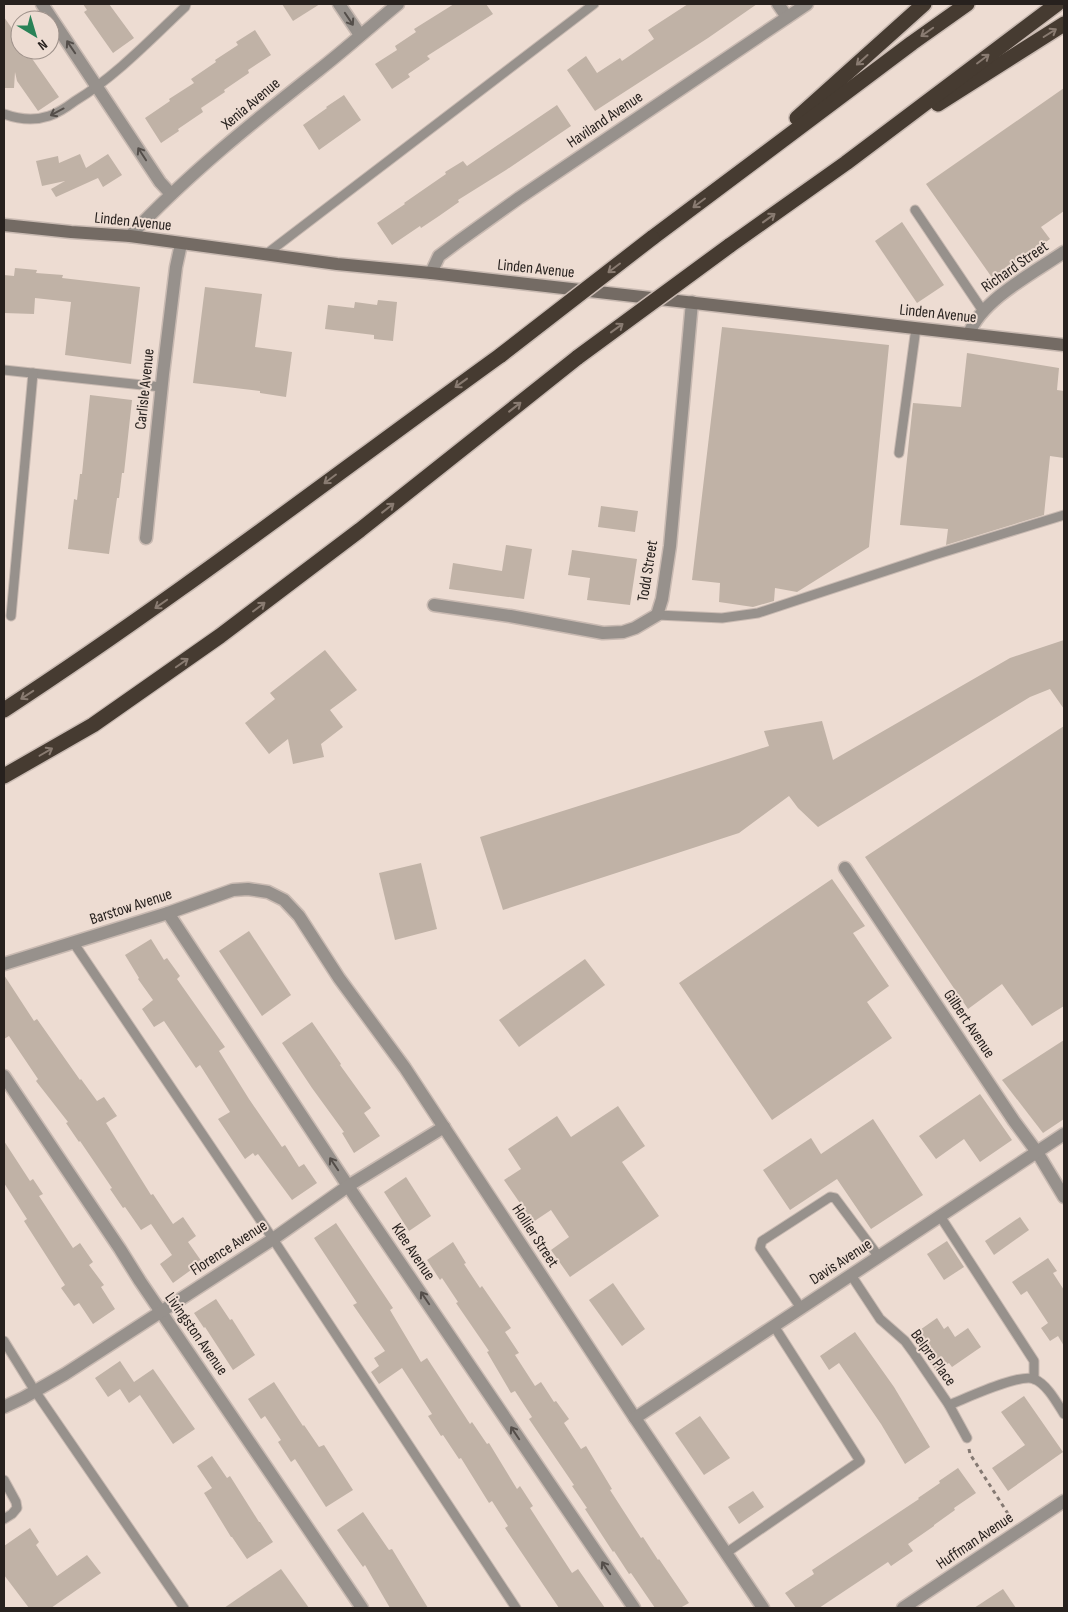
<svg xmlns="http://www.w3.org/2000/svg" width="1068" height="1612" font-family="'Sofia Sans Condensed',sans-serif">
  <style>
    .building { fill: #c0b2a6 }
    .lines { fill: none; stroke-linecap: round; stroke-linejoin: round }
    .service-casing { stroke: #c9bab2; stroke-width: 11 }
    .minor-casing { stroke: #c9bab2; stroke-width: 15 }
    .tertiary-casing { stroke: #c9bab2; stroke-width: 15 }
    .secondary-casing { stroke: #c9bab2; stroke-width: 15 }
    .motorway-casing { stroke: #c9bab2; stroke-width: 18 }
    .path { stroke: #847972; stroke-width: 3; stroke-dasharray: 4 4; stroke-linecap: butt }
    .service { stroke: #97918c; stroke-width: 9 }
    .minor { stroke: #97918c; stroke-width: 12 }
    .tertiary { stroke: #97918c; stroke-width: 12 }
    .secondary { stroke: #746b64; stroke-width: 12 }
    .motorway { stroke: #463b31; stroke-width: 15 }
    .motorway-bridge-casing { stroke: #c9bab2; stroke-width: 18; stroke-linecap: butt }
    .motorway-bridge { stroke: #463b31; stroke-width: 15 }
    .oneway { stroke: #544e4a }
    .oneway2 { stroke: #897b71 }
    .labels { text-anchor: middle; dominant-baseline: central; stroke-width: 4; stroke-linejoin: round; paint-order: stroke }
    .street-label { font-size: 16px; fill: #27211e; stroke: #eddcd2 }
  </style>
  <rect width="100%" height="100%" fill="#eddcd2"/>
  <g class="building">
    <polygon points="83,4 109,4 134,38 113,53 84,12 87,10"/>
    <polygon points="282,4 320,4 293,21"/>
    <polygon points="454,4 486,4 493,14 427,56 430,59 408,74 410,77 392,89 375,64 397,50 395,46 416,32 414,29"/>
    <polygon points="688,4 757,4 708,38 595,111 567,70 586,56 597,73 620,58 622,61 654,39 648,30"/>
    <polygon points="4,17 20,40 20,50 26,50 59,97 38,111 17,81 15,72 14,88 4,88"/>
    <polygon points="255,30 271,55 248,70 249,73 224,90 225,92 201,108 203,112 178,129 179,131 161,143 145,118 170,101 169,99 194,83 191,79 216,62 215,60 238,45 236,42"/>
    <polygon points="1064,88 1064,211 1041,227 1050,239 993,279 926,184"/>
    <polygon points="344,95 361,120 319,150 303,125 327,108 326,107"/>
    <polygon points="557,105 571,126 506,170 458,200 459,202 439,216 421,228 420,226 392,245 377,223 405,204 404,203 446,174 445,172 463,161 467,166"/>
    <polygon points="80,154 86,168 108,154 122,175 103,187 98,178 56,197 51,189 65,181 42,186 36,161 58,156 59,163"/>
    <polygon points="902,222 944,285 917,303 875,241"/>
    <polygon points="15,268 37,270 36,273 63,275 62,278 140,287 131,364 65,355 71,302 35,298 34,314 4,313 4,275 14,276"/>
    <polygon points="205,287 262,294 255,347 292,352 286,397 260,393 260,391 193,383"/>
    <polygon points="378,300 397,302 393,341 374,339 374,335 325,329 328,305 354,308 355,302 377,305"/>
    <polygon points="722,327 889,345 869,547 797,592 775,588 774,601 753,607 719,602 720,583 692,580"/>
    <polygon points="967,353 1059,368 1057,390 1064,391 1064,458 1050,456 1044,515 946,545 948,529 900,525 913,403 961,407"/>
    <polygon points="90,395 132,400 124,473 122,473 119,498 117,498 109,554 68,549 74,499 77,500 80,474 82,474"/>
    <polygon points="601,506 638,511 635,532 598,527"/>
    <polygon points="506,545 532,549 524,599 449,589 453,563 502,571"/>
    <polygon points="572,550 637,559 630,605 587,600 590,578 568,575"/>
    <polygon points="1064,640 1064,709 1050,689 1030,697 818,827 798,808 789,796 739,833 503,910 480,837 769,746 764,731 822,721 833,760 1010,658"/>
    <polygon points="325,650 357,690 330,710 343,727 321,744 324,757 293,764 288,739 269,754 245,723 275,699 270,693"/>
    <polygon points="1064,726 1064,1006 1032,1026 1002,984 968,1009 865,857"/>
    <polygon points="421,863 437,929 395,940 379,873"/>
    <polygon points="832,879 865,926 853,933 889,986 867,1002 892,1038 772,1120 679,983"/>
    <polygon points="249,931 291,995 262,1016 219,951"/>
    <polygon points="151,939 164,960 167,958 180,976 177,979 225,1047 219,1051 249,1099 282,1147 285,1145 299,1167 304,1164 317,1183 292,1200 258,1154 255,1156 253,1153 245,1159 218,1119 230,1112 200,1065 196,1068 164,1021 154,1027 142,1009 153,1000 138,979 139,978 125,955"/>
    <polygon points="585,959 605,985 519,1047 499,1020"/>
    <polygon points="4,975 34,1021 37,1019 80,1080 81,1079 97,1101 104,1097 117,1116 106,1123 151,1195 153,1194 173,1224 183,1217 196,1236 188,1242 202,1262 173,1283 160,1264 172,1255 151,1224 141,1230 125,1207 123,1208 110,1189 112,1188 80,1141 79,1142 66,1123 68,1122 36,1081 38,1079 9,1036 4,1039"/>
    <polygon points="312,1022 341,1064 340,1065 371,1108 364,1113 380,1136 354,1153 342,1133 344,1132 312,1088 282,1043"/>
    <polygon points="1064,1040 1064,1119 1043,1133 1002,1080"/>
    <polygon points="980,1094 1012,1140 980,1162 964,1139 936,1159 919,1136"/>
    <polygon points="618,1106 645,1146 622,1162 659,1216 570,1277 551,1250 569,1237 551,1210 533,1222 504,1180 521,1169 508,1149 557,1116 571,1137"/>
    <polygon points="873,1119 923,1195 871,1229 837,1179 790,1210 763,1170 811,1138 821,1154"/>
    <polygon points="4,1141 30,1181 33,1179 43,1194 39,1196 73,1248 80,1243 93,1262 89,1265 104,1285 101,1287 115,1309 93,1324 79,1303 74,1306 61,1288 65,1285 24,1221 27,1219 4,1183"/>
    <polygon points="406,1177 431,1216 409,1231 384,1192"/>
    <polygon points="1020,1217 1029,1230 994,1255 985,1241"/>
    <polygon points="336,1223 393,1308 390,1310 421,1362 427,1358 470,1424 472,1422 487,1444 489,1443 517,1489 520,1486 533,1506 530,1508 572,1573 578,1569 605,1608 559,1608 505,1528 508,1526 492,1501 489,1503 461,1458 459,1459 443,1435 441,1436 428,1416 432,1414 402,1368 379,1384 371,1372 379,1366 374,1358 385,1351 353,1305 357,1303 314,1238"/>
    <polygon points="947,1241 964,1267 944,1280 927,1254"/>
    <polygon points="453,1242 466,1263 464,1264 480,1288 482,1286 511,1328 505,1332 519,1353 515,1355 535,1386 541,1382 554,1402 556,1401 569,1419 564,1423 581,1449 586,1446 612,1489 610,1490 641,1538 643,1537 658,1560 659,1559 689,1603 680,1608 655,1608 631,1573 629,1574 614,1551 613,1552 585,1509 587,1508 572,1486 574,1485 529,1419 532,1417 515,1391 511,1393 487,1352 489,1351 456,1303 458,1302 442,1278 440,1280 427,1260"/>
    <polygon points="1048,1258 1057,1271 1053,1273 1064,1290 1064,1346 1058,1336 1050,1341 1041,1328 1048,1323 1027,1291 1021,1295 1012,1282"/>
    <polygon points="613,1283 645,1329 622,1346 589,1300"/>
    <polygon points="216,1299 230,1320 232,1319 255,1355 233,1370 205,1327 204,1328 194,1313"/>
    <polygon points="937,1318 944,1329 948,1326 955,1337 968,1328 981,1347 952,1367 949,1363 936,1371 925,1355 931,1352 917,1332"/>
    <polygon points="855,1332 894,1387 930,1447 905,1464 881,1424 839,1363 829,1370 820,1356"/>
    <polygon points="120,1361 134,1382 153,1369 195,1429 173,1444 140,1395 129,1403 120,1389 108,1397 95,1378"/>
    <polygon points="274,1382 303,1426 304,1425 319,1447 324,1445 353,1490 326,1507 295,1459 291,1462 278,1442 281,1440 265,1416 261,1419 248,1399"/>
    <polygon points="1024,1396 1063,1452 1008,1491 992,1468 1025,1445 1001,1412"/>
    <polygon points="700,1416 730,1458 704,1475 675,1433"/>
    <polygon points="212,1456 227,1478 230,1476 259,1522 260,1522 273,1542 247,1559 232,1537 231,1537 204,1493 212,1488 197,1466"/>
    <polygon points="958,1468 976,1493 954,1508 955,1510 934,1525 934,1526 908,1544 913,1551 891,1566 888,1562 819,1608 796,1608 785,1593 814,1574 812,1570 919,1499 918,1498 940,1483 939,1481"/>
    <polygon points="753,1491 764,1507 739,1524 728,1507"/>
    <polygon points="363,1512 389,1550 392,1549 428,1608 390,1608 365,1565 363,1567 346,1543 337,1530"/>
    <polygon points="30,1528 39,1542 36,1545 57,1576 87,1555 101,1573 51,1608 29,1608 4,1575 4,1546"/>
    <polygon points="281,1569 309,1608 224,1608"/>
    <polygon points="1003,1589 1016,1608 974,1608"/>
  </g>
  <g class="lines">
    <defs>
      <g id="service">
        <path d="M 4,114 C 18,119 34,121 49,116 C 58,113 67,107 75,101 C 116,76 150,40 185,7 L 186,4"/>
        <polyline points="915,210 983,311"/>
        <polyline points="265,255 594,4"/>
        <polyline points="4,370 161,387"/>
        <polyline points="899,453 916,328"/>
        <polyline points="657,615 722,618 758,613 934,555 1064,515"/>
        <polyline points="11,616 33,373"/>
        <polyline points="73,942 273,1239 516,1608"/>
        <polyline points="940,1216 1034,1361 1034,1379"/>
        <polyline points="851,1275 880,1319 905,1341 913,1352 949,1405 967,1438"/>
        <polyline points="801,1308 760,1248 762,1241 830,1197 835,1198 879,1257"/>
        <polyline points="4,1341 35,1391 184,1608"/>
        <path d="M 949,1405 C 965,1399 1019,1373 1034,1379 C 1047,1384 1057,1403 1064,1414"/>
        <polyline points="4,1480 16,1502 17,1508 12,1514 4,1519"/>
        <polyline points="726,1553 860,1461 774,1326"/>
      </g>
      <g id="minor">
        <polyline points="42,4 160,182 171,194"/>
        <polyline points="339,4 360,35"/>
        <polyline points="778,4 787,17"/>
        <polyline points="431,273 439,256 459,241 519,198 807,4"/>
        <path d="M 969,334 C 981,300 1035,272 1064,252"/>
        <polyline points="146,538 163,374 176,267 181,244"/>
        <polyline points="434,605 510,616 603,633 623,632 635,628 657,615 662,599 670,546 692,302"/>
        <polyline points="845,868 1014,1121 1037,1152 1064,1197"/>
        <polyline points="168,913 348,1186 634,1608"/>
        <polyline points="4,964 168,913 233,890 248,889 268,892 284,900 299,916 339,978 405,1068 635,1418 763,1608"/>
        <polyline points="4,1076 120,1249 140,1281 362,1608"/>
        <polyline points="4,1407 23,1398 65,1374 273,1239 348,1186 444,1127"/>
        <polyline points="635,1418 1064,1134"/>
      </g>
      <g id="tertiary">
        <path d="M 130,236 C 187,175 253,122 319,70 C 346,49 371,26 398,4"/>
        <polyline points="903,1608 1064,1501"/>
      </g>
      <polyline id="secondary" points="4,225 71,232 130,236 337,264 431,273 1064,345"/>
      <g id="motorway">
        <polyline points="938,104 1064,24"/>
        <polyline points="797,118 924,4"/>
        <polyline points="652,238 912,43 967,4"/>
        <polyline points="729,246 846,163 1057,4"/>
        <path d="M 4,710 C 174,599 336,474 501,355"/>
        <polyline points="4,776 93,725 220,636 360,530 578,357"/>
      </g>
    </defs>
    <use href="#service" class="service-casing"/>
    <use href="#minor" class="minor-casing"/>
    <use href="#tertiary" class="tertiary-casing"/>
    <use href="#secondary" class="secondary-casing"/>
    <use href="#motorway" class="motorway-casing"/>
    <polyline class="path" points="969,1449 970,1454 1012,1520"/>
    <use href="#service" class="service"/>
    <use href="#minor" class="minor"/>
    <use href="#tertiary" class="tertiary"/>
    <use href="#secondary" class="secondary"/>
    <use href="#motorway" class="motorway"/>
    <defs>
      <g id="motorway-bridge">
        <polyline points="501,355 652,238"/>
        <polyline points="578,357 729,246"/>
      </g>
    </defs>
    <use href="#motorway-bridge" class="motorway-bridge-casing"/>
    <use href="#motorway-bridge" class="motorway-bridge"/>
  </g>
  <defs><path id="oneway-shaft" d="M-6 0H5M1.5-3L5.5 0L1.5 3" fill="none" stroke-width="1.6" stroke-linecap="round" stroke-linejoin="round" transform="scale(1.25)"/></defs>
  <g class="oneway">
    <use href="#oneway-shaft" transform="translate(349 19) rotate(56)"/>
    <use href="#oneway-shaft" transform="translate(71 47) rotate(-124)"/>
    <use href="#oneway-shaft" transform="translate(57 112) rotate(152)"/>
    <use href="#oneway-shaft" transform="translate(142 154) rotate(-123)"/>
    <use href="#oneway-shaft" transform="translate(334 1164) rotate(-124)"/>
    <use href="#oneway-shaft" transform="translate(425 1298) rotate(-124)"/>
    <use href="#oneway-shaft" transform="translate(515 1433) rotate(-124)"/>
    <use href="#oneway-shaft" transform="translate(606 1568) rotate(-124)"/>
  </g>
  <g class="oneway2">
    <use href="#oneway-shaft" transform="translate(927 32) rotate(145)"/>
    <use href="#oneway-shaft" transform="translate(1050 33) rotate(-32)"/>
    <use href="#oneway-shaft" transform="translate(983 59) rotate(-37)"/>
    <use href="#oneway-shaft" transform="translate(862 60) rotate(138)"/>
    <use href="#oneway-shaft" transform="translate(699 203) rotate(143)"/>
    <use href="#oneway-shaft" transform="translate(769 218) rotate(-36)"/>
    <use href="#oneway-shaft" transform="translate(614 268) rotate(143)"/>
    <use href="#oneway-shaft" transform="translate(617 328) rotate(-36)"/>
    <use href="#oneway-shaft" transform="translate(461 383) rotate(144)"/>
    <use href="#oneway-shaft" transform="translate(515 407) rotate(-38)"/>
    <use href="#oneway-shaft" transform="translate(330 479) rotate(143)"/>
    <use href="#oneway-shaft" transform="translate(388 508) rotate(-38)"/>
    <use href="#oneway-shaft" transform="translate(161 604) rotate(145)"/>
    <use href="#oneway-shaft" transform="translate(259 607) rotate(-37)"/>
    <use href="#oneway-shaft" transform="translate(182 663) rotate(-35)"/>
    <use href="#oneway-shaft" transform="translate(27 695) rotate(147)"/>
    <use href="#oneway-shaft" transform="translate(46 752) rotate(-30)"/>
  </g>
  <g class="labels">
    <g class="street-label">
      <text transform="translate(251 104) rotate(-40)">Xenia Avenue</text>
      <text transform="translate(605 120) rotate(-34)">Haviland Avenue</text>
      <text transform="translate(133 222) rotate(6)">Linden Avenue</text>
      <text transform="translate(1015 267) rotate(-35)">Richard Street</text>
      <text transform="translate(536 269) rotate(6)">Linden Avenue</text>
      <text transform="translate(938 314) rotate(6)">Linden Avenue</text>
      <text transform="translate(145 389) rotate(-84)">Carlisle Avenue</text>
      <text transform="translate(648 571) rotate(-81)">Todd Street</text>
      <text transform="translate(131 907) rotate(-18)">Barstow Avenue</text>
      <text transform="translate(969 1024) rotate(56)">Gilbert Avenue</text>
      <text transform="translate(535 1236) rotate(57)">Hollier Street</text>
      <text transform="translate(229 1248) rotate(-33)">Florence Avenue</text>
      <text transform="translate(413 1252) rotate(56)">Klee Avenue</text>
      <text transform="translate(841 1262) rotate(-33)">Davis Avenue</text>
      <text transform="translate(196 1334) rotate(55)">Livingston Avenue</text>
      <text transform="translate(933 1358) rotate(54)">Belpre Place</text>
      <text transform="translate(975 1541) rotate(-34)">Huffman Avenue</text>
    </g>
  </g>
  <rect width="1068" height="1612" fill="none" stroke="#27211e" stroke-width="10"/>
  <g transform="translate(35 35) rotate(142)"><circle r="24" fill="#eddcd2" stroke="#9e918a"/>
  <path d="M0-4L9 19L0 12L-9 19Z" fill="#298257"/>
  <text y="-8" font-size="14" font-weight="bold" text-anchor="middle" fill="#27211e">N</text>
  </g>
</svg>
